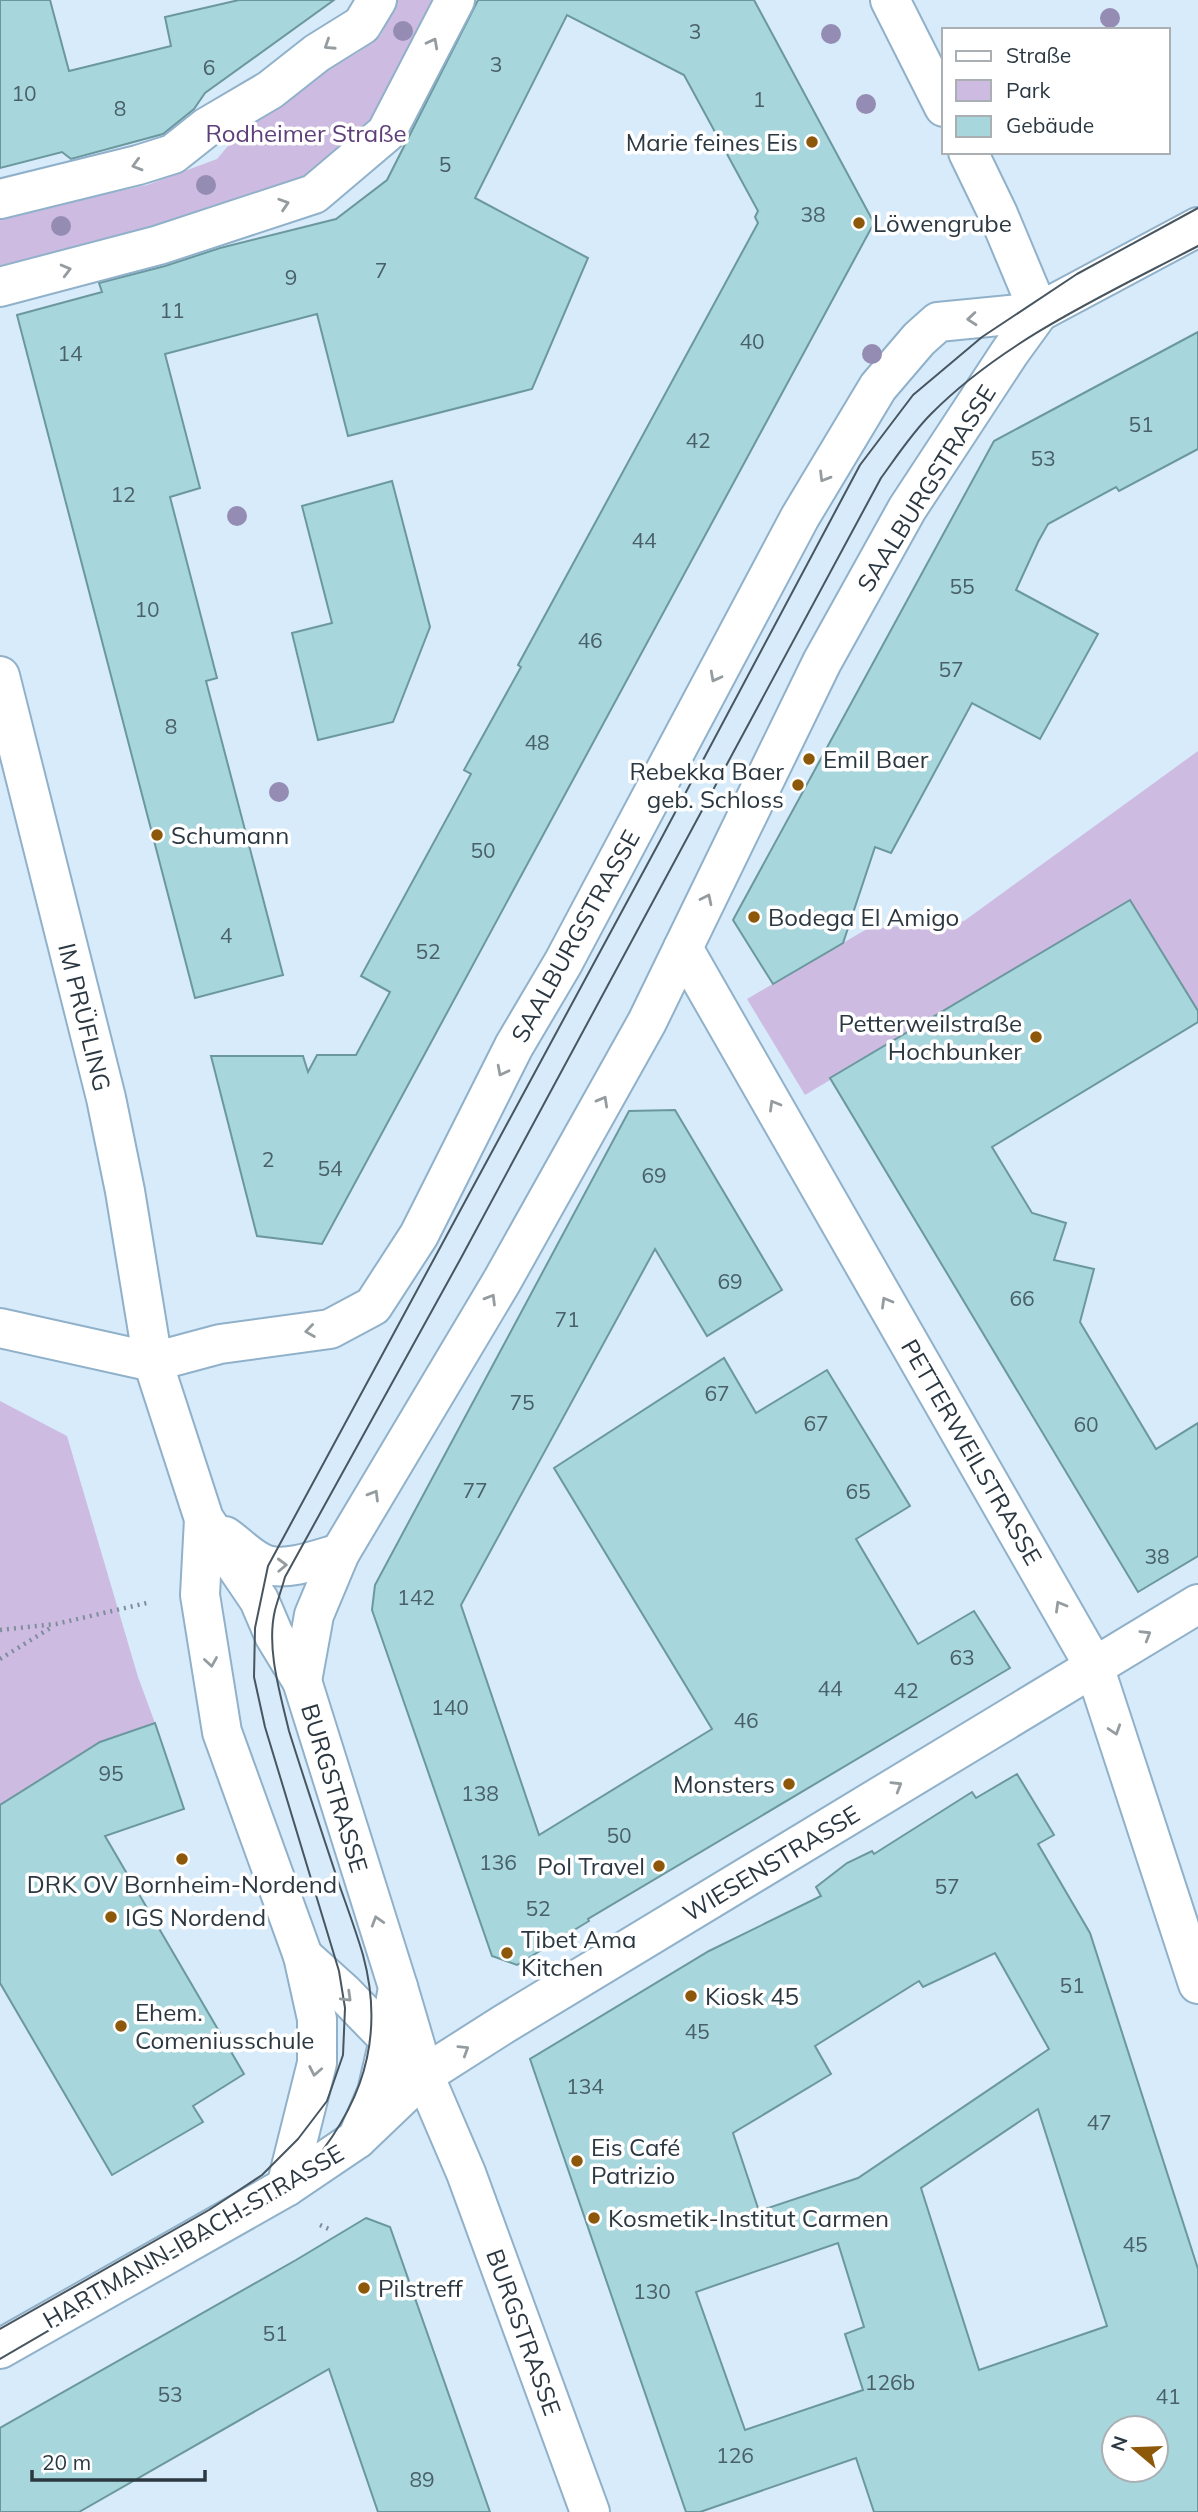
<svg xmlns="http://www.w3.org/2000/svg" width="1198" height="2512" font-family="Mulish,sans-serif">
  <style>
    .green { fill: #cebbe1 }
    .building { fill: #a7d6dc; stroke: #6b989e; stroke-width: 2; fill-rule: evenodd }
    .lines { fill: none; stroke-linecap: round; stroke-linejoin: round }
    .minor-casing { stroke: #90b1c9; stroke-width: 42 }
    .tertiary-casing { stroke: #90b1c9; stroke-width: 42 }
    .secondary-casing { stroke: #90b1c9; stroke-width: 42 }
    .path { stroke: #7e8e9b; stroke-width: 4.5; stroke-dasharray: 2 5; stroke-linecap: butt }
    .minor { stroke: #fff; stroke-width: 38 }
    .tertiary { stroke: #fff; stroke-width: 38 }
    .secondary { stroke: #fff; stroke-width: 38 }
    .tram { stroke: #475660; stroke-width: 2 }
    .tree { fill: #958cb4 }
    .oneway { stroke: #959ca0 }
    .poi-dot { fill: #8d5809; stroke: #fff; stroke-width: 2.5 }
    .labels { text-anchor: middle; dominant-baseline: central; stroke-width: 7; stroke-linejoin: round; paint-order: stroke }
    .number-label { font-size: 21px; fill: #4a6068 }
    .park-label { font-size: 24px; fill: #5f3f7a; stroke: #fff }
    .poi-label { font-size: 24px; fill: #2b3842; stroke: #fff; text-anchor: start }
    .street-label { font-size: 24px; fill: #2b3842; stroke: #fff }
  </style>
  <rect width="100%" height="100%" fill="#d7ebfa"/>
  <g class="green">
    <polygon points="397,0 443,0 383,121 301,188 0,275 0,218 147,185 217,159 239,133 280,101 320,73 357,53 381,35"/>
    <polygon points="1198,751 1198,1011 1130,900 805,1095 747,999 867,929 964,921"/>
    <polygon points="0,1401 67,1436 138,1677 155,1723 100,1742 0,1805"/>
  </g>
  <g class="building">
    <polygon points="0,0 50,0 69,71 171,46 165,17 239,0 334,0 205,93 194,109 163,134 71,159 62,152 0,168"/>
    <polygon points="478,0 754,0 874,223 322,1244 257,1236 211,1056 303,1056 308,1072 317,1055 356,1055 390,992 361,976 471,774 464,770 521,667 518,665 758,223 755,217 758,211 684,75 567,15 475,198 588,258 532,389 348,436 317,314 165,354 200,488 170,497 217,678 206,681 283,975 195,998 17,315 102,292 99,283 165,266 220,248 336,219 387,180"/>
    <polygon points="1198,332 1198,449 1119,491 1116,487 1048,524 1038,542 1016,590 1098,634 1040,739 972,703 891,853 875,847 843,943 773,984 733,920 994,441"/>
    <polygon points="392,481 430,627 393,722 318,740 292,633 332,623 302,506"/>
    <polygon points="1130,900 1198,1011 1198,1022 992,1147 1032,1213 1066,1223 1054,1260 1094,1269 1080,1322 1156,1449 1198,1423 1198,1556 1138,1592 830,1078"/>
    <polygon points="675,1110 782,1290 707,1336 655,1249 461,1605 539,1835 712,1729 554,1468 724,1358 756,1413 827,1370 910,1506 856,1539 918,1644 974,1611 1010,1668 588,1919 589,1921 517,1965 492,1956 372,1610 375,1585 629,1111"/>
    <polygon points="155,1723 184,1809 105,1836 244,2074 193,2106 203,2122 112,2175 0,1983 0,1805 100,1742"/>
    <path d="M 1017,1774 L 1054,1835 L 1038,1844 L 1090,1933 L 1198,2269 L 1198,2512 L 874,2512 L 856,2458 L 700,2512 L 686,2512 L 530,2059 L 709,1951 L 821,1896 L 816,1887 L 847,1863 L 872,1851 L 874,1854 L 972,1792 L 976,1798 ZM 995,1953 L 1049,2049 L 858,2178 L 759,2211 L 733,2133 L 831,2074 L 815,2046 L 919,1981 L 923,1987 ZM 1038,2109 L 1107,2326 L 979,2370 L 921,2188 ZM 838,2243 L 864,2327 L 845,2334 L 863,2390 L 745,2430 L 696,2292 ZM 1114,2428 L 1156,2428 L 1156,2470 L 1114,2470 Z"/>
    <polygon points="366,2218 390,2227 490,2512 378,2512 329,2369 79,2512 0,2512 0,2428 296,2260"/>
  </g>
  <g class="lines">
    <defs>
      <g id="minor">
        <polyline points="0,199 138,165 173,154 207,127 270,90 317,53 362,25 377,0"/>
        <polyline points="0,287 159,245 314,194 386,133 455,0"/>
        <polyline points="0,676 106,1098 125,1191 153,1362 0,1328"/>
        <polyline points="683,948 1094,1666 1198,1984"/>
        <polyline points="303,1956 343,1992 408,2059"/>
        <polyline points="398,1987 424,2075 466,2173 590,2512"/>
        <polyline points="357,2139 424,2075 504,2024 1198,1604"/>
      </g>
      <g id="tertiary">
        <polyline points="204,1519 200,1595 222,1732 303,1956 317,2019 317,2063 286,2187"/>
        <path d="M 225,1536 C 238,1545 252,1561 267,1565 C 289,1571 319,1559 340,1553"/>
        <polyline points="302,1681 314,1615 340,1553 502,1281 647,1022 822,662 907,509 1010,352 1039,312"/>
        <polyline points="0,2349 286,2187 357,2139 377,2092 389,2040 398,1987 302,1681 274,1635 259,1600 204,1519 153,1362 220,1344 330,1329 373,1306 419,1235 514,1046 563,963 800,517 878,387 919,339 938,322 1039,312"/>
      </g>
      <g id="secondary">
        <polyline points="890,0 944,107"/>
        <polyline points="968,152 998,214 1039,312 1198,227"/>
      </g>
    </defs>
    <use href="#minor" class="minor-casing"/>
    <use href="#tertiary" class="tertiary-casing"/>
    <use href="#secondary" class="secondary-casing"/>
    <g class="path">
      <polyline points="0,1630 56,1624 151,1602"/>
      <polyline points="0,1659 52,1627"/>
      <polyline points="320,2225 331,2230"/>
    </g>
    <use href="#minor" class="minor"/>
    <use href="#tertiary" class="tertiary"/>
    <use href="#secondary" class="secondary"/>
    <g class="tram">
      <polyline points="0,2329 209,2210 262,2175 298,2139 327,2101 343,2055 345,2008 339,1971 265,1727 254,1677 255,1628 268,1566 661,839 860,465 913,395 982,337 1077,274 1198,208"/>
      <path d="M 0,2359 L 288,2191 C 353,2123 389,2051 363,1955 C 356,1931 347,1907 339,1884 C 322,1833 305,1782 289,1731 C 280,1693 266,1648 275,1610 C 278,1599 282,1588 285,1577 L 461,1258 L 881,478 C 897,456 912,433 931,414 C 1004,340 1107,294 1198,246"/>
    </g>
  </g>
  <g class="tree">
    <circle cx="1110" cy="18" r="10"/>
    <circle cx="403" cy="31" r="10"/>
    <circle cx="831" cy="34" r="10"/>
    <circle cx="866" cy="104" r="10"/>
    <circle cx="206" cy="185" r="10"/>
    <circle cx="61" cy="226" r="10"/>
    <circle cx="872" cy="354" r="10"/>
    <circle cx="237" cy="516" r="10"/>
    <circle cx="279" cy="792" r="10"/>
  </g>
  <defs><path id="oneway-chevron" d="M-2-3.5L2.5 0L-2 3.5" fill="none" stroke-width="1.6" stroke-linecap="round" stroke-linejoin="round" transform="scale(1.75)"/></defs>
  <g class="oneway">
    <use href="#oneway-chevron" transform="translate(433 43) rotate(-62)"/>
    <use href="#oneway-chevron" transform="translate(329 45) rotate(147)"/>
    <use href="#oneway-chevron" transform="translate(137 165) rotate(164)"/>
    <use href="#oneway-chevron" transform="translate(284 204) rotate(-18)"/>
    <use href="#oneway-chevron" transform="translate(66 270) rotate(-15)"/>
    <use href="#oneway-chevron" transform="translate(972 319) rotate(175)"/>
    <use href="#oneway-chevron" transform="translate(824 477) rotate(121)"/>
    <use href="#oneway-chevron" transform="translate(715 677) rotate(118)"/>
    <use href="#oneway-chevron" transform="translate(707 899) rotate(-64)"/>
    <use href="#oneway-chevron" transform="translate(502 1071) rotate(117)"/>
    <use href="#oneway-chevron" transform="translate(603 1101) rotate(-61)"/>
    <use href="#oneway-chevron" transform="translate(774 1105) rotate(-120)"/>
    <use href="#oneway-chevron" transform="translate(491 1299) rotate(-59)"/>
    <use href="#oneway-chevron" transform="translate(886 1302) rotate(-120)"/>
    <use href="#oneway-chevron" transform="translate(310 1331) rotate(172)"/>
    <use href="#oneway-chevron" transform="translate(374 1495) rotate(-59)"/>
    <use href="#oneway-chevron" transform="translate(282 1565) rotate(-2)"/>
    <use href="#oneway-chevron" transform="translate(1060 1606) rotate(-120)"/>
    <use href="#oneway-chevron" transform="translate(1146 1635) rotate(-31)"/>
    <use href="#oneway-chevron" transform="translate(211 1662) rotate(81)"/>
    <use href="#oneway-chevron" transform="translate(1115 1730) rotate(72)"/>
    <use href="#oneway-chevron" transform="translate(897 1786) rotate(-31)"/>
    <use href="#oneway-chevron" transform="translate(377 1921) rotate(-107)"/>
    <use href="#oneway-chevron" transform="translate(347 1997) rotate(44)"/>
    <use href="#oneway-chevron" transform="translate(464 2050) rotate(-32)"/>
    <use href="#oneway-chevron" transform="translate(315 2071) rotate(101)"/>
  </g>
  <g class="poi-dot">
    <circle cx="812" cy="142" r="7"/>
    <circle cx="859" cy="223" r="7"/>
    <circle cx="809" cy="759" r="7"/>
    <circle cx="798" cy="785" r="7"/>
    <circle cx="157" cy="835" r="7"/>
    <circle cx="754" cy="917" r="7"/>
    <circle cx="1036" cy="1037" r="7"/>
    <circle cx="789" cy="1784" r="7"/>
    <circle cx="182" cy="1859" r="7"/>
    <circle cx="659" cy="1866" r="7"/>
    <circle cx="111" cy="1917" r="7"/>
    <circle cx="507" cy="1953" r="7"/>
    <circle cx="691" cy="1996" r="7"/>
    <circle cx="121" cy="2026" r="7"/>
    <circle cx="577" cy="2161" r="7"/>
    <circle cx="594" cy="2218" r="7"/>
    <circle cx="364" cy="2288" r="7"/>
  </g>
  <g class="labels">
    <g class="number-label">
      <text x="695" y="31">3</text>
      <text x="496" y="64">3</text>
      <text x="209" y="67">6</text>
      <text x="24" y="93">10</text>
      <text x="759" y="99">1</text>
      <text x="120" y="108">8</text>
      <text x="445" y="164">5</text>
      <text x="813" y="214">38</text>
      <text x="381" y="270">7</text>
      <text x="291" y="277">9</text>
      <text x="172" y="310">11</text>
      <text x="752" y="341">40</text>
      <text x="70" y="353">14</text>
      <text x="1141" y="424">51</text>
      <text x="698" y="440">42</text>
      <text x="1043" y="458">53</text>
      <text x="123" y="494">12</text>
      <text x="644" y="540">44</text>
      <text x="962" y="586">55</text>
      <text x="147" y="609">10</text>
      <text x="590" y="640">46</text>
      <text x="951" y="669">57</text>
      <text x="171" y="726">8</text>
      <text x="537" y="742">48</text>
      <text x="483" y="850">50</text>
      <text x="226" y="935">4</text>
      <text x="428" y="951">52</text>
      <text x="268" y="1159">2</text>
      <text x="330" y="1168">54</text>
      <text x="654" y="1175">69</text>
      <text x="730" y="1281">69</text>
      <text x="1022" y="1298">66</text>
      <text x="567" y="1319">71</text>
      <text x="717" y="1393">67</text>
      <text x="522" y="1402">75</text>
      <text x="816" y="1423">67</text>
      <text x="1086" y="1424">60</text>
      <text x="475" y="1490">77</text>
      <text x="858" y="1491">65</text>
      <text x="1157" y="1556">38</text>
      <text x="416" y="1597">142</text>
      <text x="962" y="1657">63</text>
      <text x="830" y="1688">44</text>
      <text x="906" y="1690">42</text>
      <text x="450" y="1707">140</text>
      <text x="746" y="1720">46</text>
      <text x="111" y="1773">95</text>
      <text x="480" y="1793">138</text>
      <text x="619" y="1835">50</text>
      <text x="498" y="1862">136</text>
      <text x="947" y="1886">57</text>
      <text x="538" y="1908">52</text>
      <text x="1072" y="1985">51</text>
      <text x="697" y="2031">45</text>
      <text x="585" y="2086">134</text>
      <text x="1099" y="2122">47</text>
      <text x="1135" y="2244">45</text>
      <text x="652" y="2291">130</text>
      <text x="275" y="2333">51</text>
      <text x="890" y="2382">126b</text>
      <text x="170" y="2394">53</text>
      <text x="1168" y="2396">41</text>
      <text x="735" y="2455">126</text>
      <text x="422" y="2479">89</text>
    </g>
    <g class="park-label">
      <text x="306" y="133">Rodheimer Straße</text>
    </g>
    <g class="poi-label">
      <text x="798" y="142" text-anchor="end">Marie feines Eis</text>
      <text x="873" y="223">Löwengrube</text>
      <text x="823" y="759">Emil Baer</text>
      <text x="784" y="771" text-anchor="end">Rebekka Baer<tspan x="784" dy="28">geb. Schloss</tspan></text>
      <text x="171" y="835">Schumann</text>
      <text x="768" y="917">Bodega El Amigo</text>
      <text x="1022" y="1023" text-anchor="end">Petterweilstraße<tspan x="1022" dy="28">Hochbunker</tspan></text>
      <text x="775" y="1784" text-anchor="end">Monsters</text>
      <text x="645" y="1866" text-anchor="end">Pol Travel</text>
      <text x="182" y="1884" text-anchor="middle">DRK OV Bornheim-Nordend</text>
      <text x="125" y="1917">IGS Nordend</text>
      <text x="521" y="1939">Tibet Ama<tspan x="521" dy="28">Kitchen</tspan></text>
      <text x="705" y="1996">Kiosk 45</text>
      <text x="135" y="2012">Ehem.<tspan x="135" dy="28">Comeniusschule</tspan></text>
      <text x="591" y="2147">Eis Café<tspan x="591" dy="28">Patrizio</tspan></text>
      <text x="608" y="2218">Kosmetik-Institut Carmen</text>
      <text x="378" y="2288">Pilstreff</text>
    </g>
    <g class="street-label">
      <text transform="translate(926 488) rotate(-58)">SAALBURGSTRASSE</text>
      <text transform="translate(575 936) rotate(-61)">SAALBURGSTRASSE</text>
      <text transform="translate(85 1017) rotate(76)">IM PRÜFLING</text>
      <text transform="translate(972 1452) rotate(60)">PETTERWEILSTRASSE</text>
      <text transform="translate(335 1788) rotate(73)">BURGSTRASSE</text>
      <text transform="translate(771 1863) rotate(-31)">WIESENSTRASSE</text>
      <text transform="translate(193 2236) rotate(-30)">HARTMANN-IBACH-STRASSE</text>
      <text transform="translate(524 2332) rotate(70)">BURGSTRASSE</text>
    </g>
  </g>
  <rect x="942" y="28" width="228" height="126" fill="#ffffff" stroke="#aaafb3" stroke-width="2"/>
  <rect x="956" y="51" width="35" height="10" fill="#ffffff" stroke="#aaafb3" stroke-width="2"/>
  <text x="1006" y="63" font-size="21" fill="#2b3842">Straße</text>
  <rect x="956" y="80" width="35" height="21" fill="#cebbe1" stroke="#aaafb3" stroke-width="2"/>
  <text x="1006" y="98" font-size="21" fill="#2b3842">Park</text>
  <rect x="956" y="116" width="35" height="21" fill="#a7d6dc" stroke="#aaafb3" stroke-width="2"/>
  <text x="1006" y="133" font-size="21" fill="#2b3842">Gebäude</text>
  <g transform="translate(1135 2449) rotate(289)"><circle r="33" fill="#ffffff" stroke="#aaafb3" stroke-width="2"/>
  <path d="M0-5L12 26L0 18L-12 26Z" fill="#8d5809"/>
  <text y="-10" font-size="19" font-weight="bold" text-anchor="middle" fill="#2b3842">N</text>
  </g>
  <path d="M32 2470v10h173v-10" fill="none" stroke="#2b3842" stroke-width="3.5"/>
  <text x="42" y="2470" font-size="21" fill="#2b3842" stroke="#ffffff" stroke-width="5" paint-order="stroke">20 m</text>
</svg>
